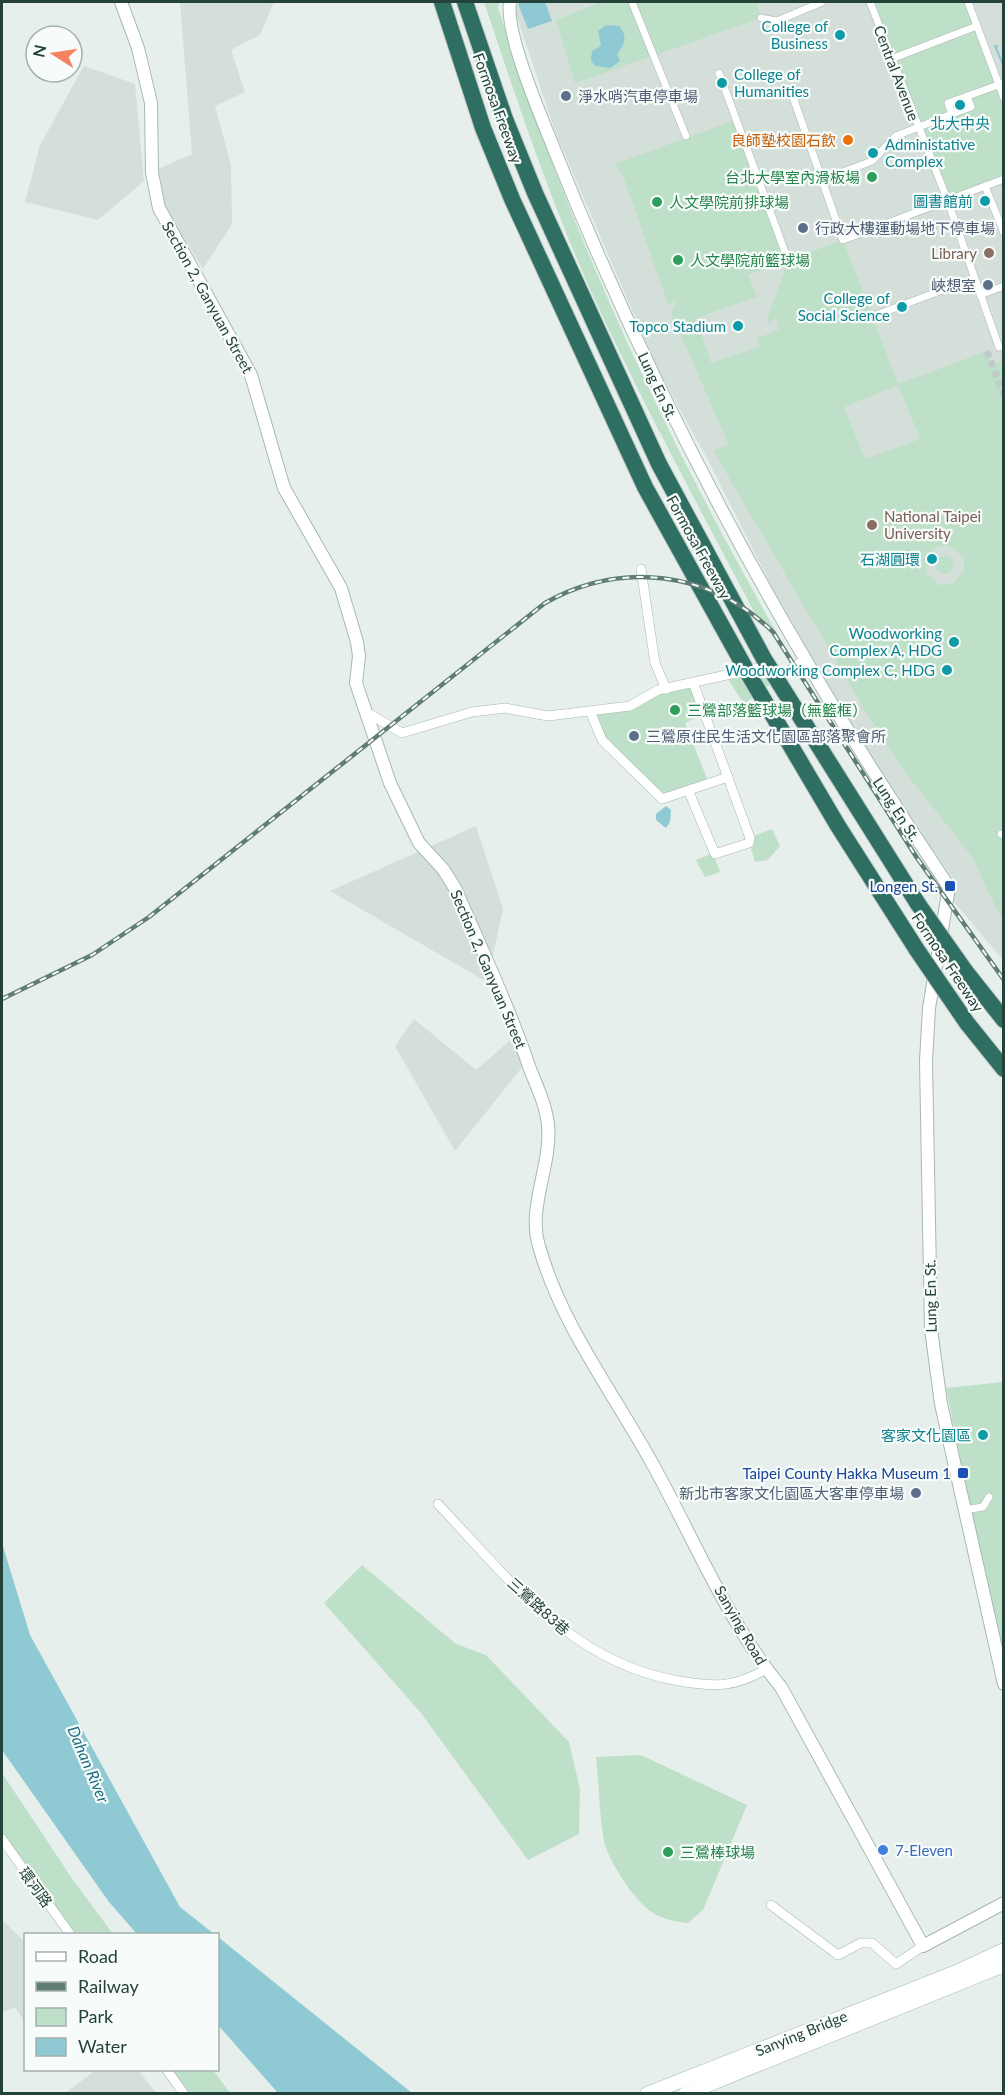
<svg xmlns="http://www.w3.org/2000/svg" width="1005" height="2095" font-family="Lato,'Noto Sans TC',sans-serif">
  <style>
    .built { fill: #d4dfda }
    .green { fill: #bfe0c8; fill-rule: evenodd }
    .water { fill: #8ec9d4 }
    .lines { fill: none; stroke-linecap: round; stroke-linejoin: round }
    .stream { stroke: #8ec9d4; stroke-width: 2 }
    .pedestrian-tunnel { stroke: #bfccc8; stroke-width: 7; stroke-dasharray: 7 3.5; stroke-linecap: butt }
    .pedestrian-casing { stroke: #a8b8b2; stroke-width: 8 }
    .minor-casing { stroke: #a8b8b2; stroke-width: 10 }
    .tertiary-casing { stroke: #a8b8b2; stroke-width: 14 }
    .secondary-casing { stroke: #a4bbb3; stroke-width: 15 }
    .motorway-casing { stroke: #c2cac8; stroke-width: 18 }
    .pedestrian { stroke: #fff; stroke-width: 7 }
    .minor { stroke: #fff; stroke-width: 9 }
    .tertiary { stroke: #fff; stroke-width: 12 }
    .secondary { stroke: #fff; stroke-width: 14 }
    .motorway { stroke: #2f6f62; stroke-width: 16 }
    .rail-casing { stroke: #5f7d75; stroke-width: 4.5 }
    .rail { stroke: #f7fbf9; stroke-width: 2; stroke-dasharray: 7; stroke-linecap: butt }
    .motorway-bridge-casing { stroke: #c2cac8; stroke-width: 18; stroke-linecap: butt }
    .motorway-bridge { stroke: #2f6f62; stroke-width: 16 }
    .culture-dot { fill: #0f9aa8; stroke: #f7fbf9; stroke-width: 2 }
    .service-dot { fill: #5c6f8a; stroke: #f7fbf9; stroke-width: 2 }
    .food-dot { fill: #e8710a; stroke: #f7fbf9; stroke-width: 2 }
    .leisure-dot { fill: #2e9e5b; stroke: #f7fbf9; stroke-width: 2 }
    .education-dot { fill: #8d6e63; stroke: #f7fbf9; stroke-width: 2 }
    .transit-dot { fill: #1a4fb4; stroke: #f7fbf9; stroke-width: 2 }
    .shop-dot { fill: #3f7fe0; stroke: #f7fbf9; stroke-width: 2 }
    .labels { text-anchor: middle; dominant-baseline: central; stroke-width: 4.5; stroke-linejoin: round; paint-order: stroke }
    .culture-label { font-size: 15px; fill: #0d838f; stroke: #f7fbf9; text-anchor: end }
    .street-label { font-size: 15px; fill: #24423a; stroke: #f7fbf9 }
    .service-label { font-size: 15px; fill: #4e5e75; stroke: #f7fbf9; text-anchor: start }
    .food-label { font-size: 15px; fill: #c56008; stroke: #f7fbf9; text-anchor: end }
    .leisure-label { font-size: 15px; fill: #27864d; stroke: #f7fbf9; text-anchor: start }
    .education-label { font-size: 15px; fill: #785e54; stroke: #f7fbf9; text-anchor: end }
    .transit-label { font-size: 15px; fill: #164399; stroke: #f7fbf9; text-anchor: end }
    .shop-label { font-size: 15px; fill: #366cbe; stroke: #f7fbf9; text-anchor: start }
    .water-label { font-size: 16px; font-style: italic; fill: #1c6f80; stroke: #f7fbf9 }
  </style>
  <rect width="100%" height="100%" fill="#e6efeb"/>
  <g class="built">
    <polygon points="180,2 274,2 260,35 231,50 245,92 215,106 231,165 232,224 203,269 167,211 156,170 192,154"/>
    <polygon points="521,2 1003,2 1003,960 950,897 954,880 870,760 772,587 709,462 658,370 556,134 514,8"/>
    <polygon points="84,66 135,84 144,181 98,220 25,202 40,145"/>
    <polygon points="476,826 503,909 487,982 330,891"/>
    <polygon points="414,1019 476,1070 513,1038 523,1066 455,1151 395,1046"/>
    <polygon points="2,1920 25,1942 24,2021 15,2007 2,2012"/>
    <polygon points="96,2070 138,2070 156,2093 65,2093"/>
  </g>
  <g class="green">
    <path d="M 484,2 L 500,2 L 498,7 C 567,227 664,435 778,635 L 760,623 C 701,511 641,401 589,287 C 548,194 516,98 484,2 Z"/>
    <polygon points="601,2 756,2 761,18 575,83 556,20"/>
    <polygon points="870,2 968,2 1003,98 1003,179 947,199"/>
    <path d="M 738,119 L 789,260 L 843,240 L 898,384 L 987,351 L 992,365 L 1003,360 L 1003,920 L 991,898 L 973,858 L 904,771 L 864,709 L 713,450 L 729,445 L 671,313 L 677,301 L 668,304 L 622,173 L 615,164 ZM 788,260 L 766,323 L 776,319 L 779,330 L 757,338 L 759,347 L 711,363 L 696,318 L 757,297 L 748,275 ZM 898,385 L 920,439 L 865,459 L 844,407 ZM 937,546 L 950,546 L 964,558 L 964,571 L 952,584 L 939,585 L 926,573 L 927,555 Z"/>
    <circle cx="945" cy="565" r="9"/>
    <polygon points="763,667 773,682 744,704 726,676"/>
    <polygon points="693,683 705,714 685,723 709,784 667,799 602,740 590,711 630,706 658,690"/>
    <polygon points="772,829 780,846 768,860 755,862 750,845 753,836"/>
    <polygon points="713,853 720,872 705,877 696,860"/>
    <polygon points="1003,1382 1003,1662 990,1609 946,1388"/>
    <polygon points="362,1565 456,1644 486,1655 569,1742 580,1789 579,1834 528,1860 421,1713 324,1603"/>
    <path d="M 641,1755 L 747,1805 L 703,1910 L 688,1923 C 676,1922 663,1919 653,1913 C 634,1901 606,1858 603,1836 C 599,1810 599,1783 596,1757 Z"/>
    <polygon points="2,1773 73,1880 113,1934 76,1934 2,1832"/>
    <polygon points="170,2070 213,2070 230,2093 187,2093"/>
  </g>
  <g class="water">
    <polygon points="521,2 545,2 552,21 528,29 518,4"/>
    <path d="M 606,25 L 619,26 C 628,36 625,44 617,54 L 620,61 L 610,68 L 595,66 L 591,60 L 592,51 L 601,46 L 598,31 Z"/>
    <polygon points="666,806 671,810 670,822 666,828 656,820 656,814"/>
    <polygon points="2,1543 30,1635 180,1907 214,1934 137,1934 109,1902 2,1750"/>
    <polygon points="218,1937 412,2093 278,2093 218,2025"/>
  </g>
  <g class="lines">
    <polyline class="stream" points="997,46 995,46 1004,67"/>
    <polyline class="pedestrian-tunnel" points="987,351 1004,396"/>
    <defs>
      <g id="pedestrian">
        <polyline points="632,2 686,136"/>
        <polyline points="870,2 947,199 999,347"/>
        <polyline points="968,2 1004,98"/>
        <polyline points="761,18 777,21 822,2"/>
        <polyline points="891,59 977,26"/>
        <polyline points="719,73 788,260"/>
        <polyline points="793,97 843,240 1004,179"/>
        <polyline points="952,114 971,107 967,96"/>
        <polyline points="822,180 872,161 896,136 952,114 948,103 1004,83"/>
        <polyline points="985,186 1004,233"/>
        <polyline points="980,295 1004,286"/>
        <polyline points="871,317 974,278"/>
        <polyline points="1001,834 1004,835"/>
        <polyline points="964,1510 983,1507 989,1497"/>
      </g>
      <g id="minor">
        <polyline points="641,569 655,663 666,689"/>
        <polyline points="774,682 805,659"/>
        <polyline points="590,711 602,740 662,799 728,777"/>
        <polyline points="366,712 402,733 472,712 505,708 548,716 630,706 658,690 763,667 766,672"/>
        <polyline points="689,792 715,854 749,843 750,838 693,682"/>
        <path d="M 438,1504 C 508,1578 571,1663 679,1681 C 714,1687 734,1688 766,1669"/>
        <polyline points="2,1839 70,1934"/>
        <polyline points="771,1905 838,1955 861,1943 872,1943 896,1964 923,1946"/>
        <polyline points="167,2070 184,2094"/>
      </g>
      <g id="tertiary">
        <path d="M 121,2 L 138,48 L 151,103 L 152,173 L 159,208 L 251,375 L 284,488 L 341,588 L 357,642 L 359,656 L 356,683 L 390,783 L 419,843 L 443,869 L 455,888 C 481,948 509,1007 530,1069 C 537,1087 546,1105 548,1125 C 552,1165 527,1207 539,1246 C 561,1325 613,1392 652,1463 C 692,1535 729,1625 781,1687 L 923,1946 L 1004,1903"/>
        <path d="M 510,2 C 505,34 541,116 554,149 C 658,409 792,655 949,887 L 929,1008 L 926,1061 L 931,1329 L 941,1404 L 1004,1684"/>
      </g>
      <g id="secondary">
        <polyline points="647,2094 954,1973 1004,1950"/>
        <polyline points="685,2094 1004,1965"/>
      </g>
      <g id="motorway">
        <polyline points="442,2 483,128 512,199 645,487 749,675 838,826 917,950"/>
        <polyline points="465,2 505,119 535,193 659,464 764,659 918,904"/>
        <polyline points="966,972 1004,1020"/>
        <polyline points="967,1023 1004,1069"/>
      </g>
    </defs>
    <use href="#pedestrian" class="pedestrian-casing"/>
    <use href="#minor" class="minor-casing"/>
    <use href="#tertiary" class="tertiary-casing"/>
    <use href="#secondary" class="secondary-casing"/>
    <use href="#motorway" class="motorway-casing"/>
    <use href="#pedestrian" class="pedestrian"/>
    <use href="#minor" class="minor"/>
    <use href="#tertiary" class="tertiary"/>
    <use href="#secondary" class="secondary"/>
    <use href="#motorway" class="motorway"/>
    <defs>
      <path id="rail" d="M 2,999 L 92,955 L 149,917 L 545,603 C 621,560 711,571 773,632 L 917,858 L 1004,980"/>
    </defs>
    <use href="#rail" class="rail-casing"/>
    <use href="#rail" class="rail"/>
    <defs>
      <g id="motorway-bridge">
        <polyline points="918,904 966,972"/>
        <polyline points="917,950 967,1023"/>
      </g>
    </defs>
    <use href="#motorway-bridge" class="motorway-bridge-casing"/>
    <use href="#motorway-bridge" class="motorway-bridge"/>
  </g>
  <g class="culture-dot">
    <circle cx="840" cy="35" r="6"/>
    <circle cx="722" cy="83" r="6"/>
    <circle cx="960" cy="105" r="6"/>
    <circle cx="873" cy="153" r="6"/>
    <circle cx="985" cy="201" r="6"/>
    <circle cx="902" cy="307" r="6"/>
    <circle cx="738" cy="326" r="6"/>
    <circle cx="932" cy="559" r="6"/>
    <circle cx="954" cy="642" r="6"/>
    <circle cx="947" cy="670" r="6"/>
    <circle cx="983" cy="1435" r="6"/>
  </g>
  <g class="service-dot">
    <circle cx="566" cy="96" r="6"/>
    <circle cx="803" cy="228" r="6"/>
    <circle cx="988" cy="285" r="6"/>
    <circle cx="634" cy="736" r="6"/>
    <circle cx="916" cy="1493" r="6"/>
  </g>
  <circle class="food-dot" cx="848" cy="140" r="6"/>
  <g class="leisure-dot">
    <circle cx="872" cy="177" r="6"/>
    <circle cx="657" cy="202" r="6"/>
    <circle cx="678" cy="260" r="6"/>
    <circle cx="675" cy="710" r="6"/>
    <circle cx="668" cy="1852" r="6"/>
  </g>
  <g class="education-dot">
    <circle cx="989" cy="253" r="6"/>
    <circle cx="872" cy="525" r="6"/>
  </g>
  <g class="transit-dot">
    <rect x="944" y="880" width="12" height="12" rx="3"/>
    <rect x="957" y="1467" width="12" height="12" rx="3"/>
  </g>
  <circle class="shop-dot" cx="883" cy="1850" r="6"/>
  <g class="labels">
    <g class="culture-label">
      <text x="828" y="26">College of<tspan x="828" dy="17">Business</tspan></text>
      <text x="734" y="74" text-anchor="start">College of<tspan x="734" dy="17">Humanities</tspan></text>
      <text x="960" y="123" text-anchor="middle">北大中央</text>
      <text x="885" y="144" text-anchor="start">Administative<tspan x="885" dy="17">Complex</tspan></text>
      <text x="973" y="201">圖書館前</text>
      <text x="890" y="298">College of<tspan x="890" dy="17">Social Science</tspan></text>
      <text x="726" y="326">Topco Stadium</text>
      <text x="920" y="559">石湖圓環</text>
      <text x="942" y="633">Woodworking<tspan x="942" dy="17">Complex A, HDG</tspan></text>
      <text x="935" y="670">Woodworking Complex C, HDG</text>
      <text x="971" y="1435">客家文化園區</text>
    </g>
    <g class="street-label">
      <text transform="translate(897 73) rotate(69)">Central Avenue</text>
      <text transform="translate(498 108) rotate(70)">Formosa Freeway</text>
      <text transform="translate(208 297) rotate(61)">Section 2, Ganyuan Street</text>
      <text transform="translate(658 386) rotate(65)">Lung En St.</text>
      <text transform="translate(699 547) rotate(61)">Formosa Freeway</text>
      <text transform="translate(897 809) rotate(57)">Lung En St.</text>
      <text transform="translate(948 962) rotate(56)">Formosa Freeway</text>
      <text transform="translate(489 969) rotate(67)">Section 2, Ganyuan Street</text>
      <text transform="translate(930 1296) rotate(-91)">Lung En St.</text>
      <text transform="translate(539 1606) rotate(42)">三鶯路83巷</text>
      <text transform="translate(741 1625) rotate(60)">Sanying Road</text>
      <text transform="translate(36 1887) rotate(54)">環河路</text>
      <text transform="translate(801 2033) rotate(-22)">Sanying Bridge</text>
    </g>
    <g class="service-label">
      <text x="578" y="96">淨水哨汽車停車場</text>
      <text x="815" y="228">行政大樓運動場地下停車場</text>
      <text x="976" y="285" text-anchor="end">峽想室</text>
      <text x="646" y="736">三鶯原住民生活文化園區部落聚會所</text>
      <text x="904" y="1493" text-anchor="end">新北市客家文化園區大客車停車場</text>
    </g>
    <g class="food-label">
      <text x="836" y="140">良師塾校園石飲</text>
    </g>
    <g class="leisure-label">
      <text x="860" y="177" text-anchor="end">台北大學室內滑板場</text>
      <text x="669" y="202">人文學院前排球場</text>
      <text x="690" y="260">人文學院前籃球場</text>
      <text x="687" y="710">三鶯部落籃球場（無籃框）</text>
      <text x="680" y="1852">三鶯棒球場</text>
    </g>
    <g class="education-label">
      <text x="977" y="253">Library</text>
      <text x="884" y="516" text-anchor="start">National Taipei<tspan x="884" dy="17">University</tspan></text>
    </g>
    <g class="transit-label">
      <text x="938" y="886">Longen St.</text>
      <text x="951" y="1473">Taipei County Hakka Museum 1</text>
    </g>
    <g class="shop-label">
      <text x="895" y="1850">7-Eleven</text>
    </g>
    <g class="water-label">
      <text transform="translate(89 1764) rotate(67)">Dahan River</text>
    </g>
  </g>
  <rect width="1005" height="2095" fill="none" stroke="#24423a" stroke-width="6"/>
  <rect x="24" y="1933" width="195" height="138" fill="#f7fbf9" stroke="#a3b1ad" stroke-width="1.5"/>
  <rect x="36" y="1952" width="30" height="9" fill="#ffffff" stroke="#a3b1ad" stroke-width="1.5"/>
  <text x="78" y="1963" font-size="18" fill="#24423a">Road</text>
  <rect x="36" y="1982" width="30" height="9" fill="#5f7d75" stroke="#a3b1ad" stroke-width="1.5"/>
  <text x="78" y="1993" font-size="18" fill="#24423a">Railway</text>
  <rect x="36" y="2008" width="30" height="18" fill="#bfe0c8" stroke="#a3b1ad" stroke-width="1.5"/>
  <text x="78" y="2023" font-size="18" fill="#24423a">Park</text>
  <rect x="36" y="2038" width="30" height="18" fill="#8ec9d4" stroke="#a3b1ad" stroke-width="1.5"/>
  <text x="78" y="2053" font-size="18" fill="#24423a">Water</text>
  <g transform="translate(54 54) rotate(282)"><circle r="28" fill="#f7fbf9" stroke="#a3b1ad" stroke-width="1.5"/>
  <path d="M0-4.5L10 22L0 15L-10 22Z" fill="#f4845f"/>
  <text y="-9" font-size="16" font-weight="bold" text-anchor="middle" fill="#24423a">N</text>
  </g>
</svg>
